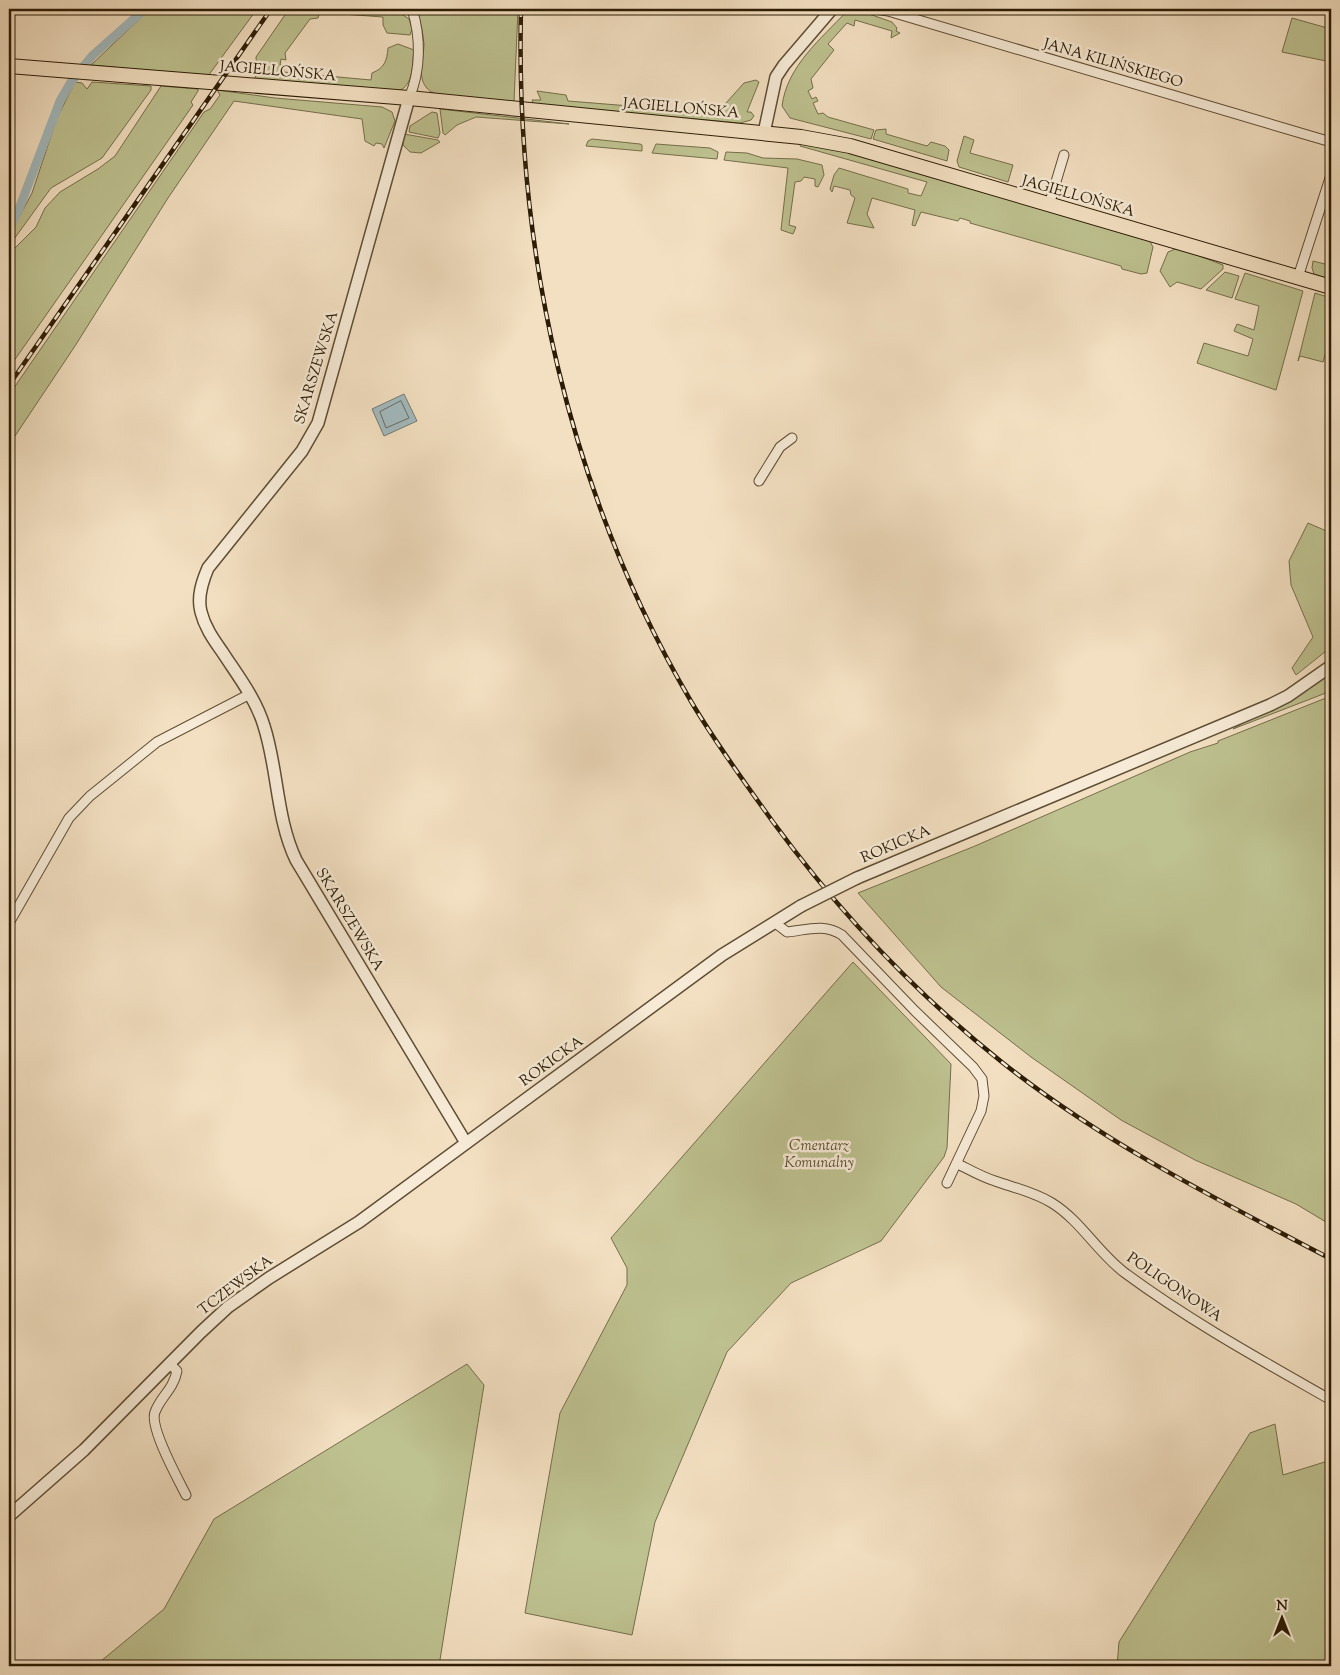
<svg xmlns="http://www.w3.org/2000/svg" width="1340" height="1675" font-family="'Sorts Mill Goudy',serif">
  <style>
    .green { fill: #bec190; stroke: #756e4a }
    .water { fill: #a2babf; stroke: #737b75 }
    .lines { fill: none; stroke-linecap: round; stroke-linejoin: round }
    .shore { stroke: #676b62; stroke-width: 1 }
    .canal { stroke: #a2babf; stroke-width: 9 }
    .minor-casing { stroke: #5e4d34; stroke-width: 11 }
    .tertiary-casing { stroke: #5e4d34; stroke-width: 14 }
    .primary-casing { stroke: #2c1c05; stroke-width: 16 }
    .minor { stroke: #f7ebd7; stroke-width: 9 }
    .tertiary { stroke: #f7ebd7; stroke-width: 11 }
    .primary { stroke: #f3e0c2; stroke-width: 14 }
    .rail-casing { stroke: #2c1c05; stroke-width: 4.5 }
    .rail { stroke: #f7ebd7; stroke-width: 2.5; stroke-dasharray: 8; stroke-linecap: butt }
    .tertiary-bridge-casing { stroke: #5e4d34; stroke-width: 14; stroke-linecap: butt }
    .tertiary-bridge { stroke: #f7ebd7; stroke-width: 11 }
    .labels { text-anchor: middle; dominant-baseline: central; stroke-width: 5; stroke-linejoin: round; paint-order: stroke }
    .street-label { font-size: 15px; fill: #2c1c05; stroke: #f7ebd7 }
    .park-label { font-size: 15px; font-style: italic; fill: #584e2f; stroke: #f7ebd7 }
  </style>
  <rect width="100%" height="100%" fill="#f3e0c2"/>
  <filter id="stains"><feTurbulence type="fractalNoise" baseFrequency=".004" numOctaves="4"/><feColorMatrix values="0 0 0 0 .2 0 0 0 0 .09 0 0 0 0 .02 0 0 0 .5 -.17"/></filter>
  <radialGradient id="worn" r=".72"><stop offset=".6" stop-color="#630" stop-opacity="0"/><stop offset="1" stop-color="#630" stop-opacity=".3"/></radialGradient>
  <g class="green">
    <polygon points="150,9 257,9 208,76 91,65"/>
    <path d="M 289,9 L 327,9 L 327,11 L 320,11 L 318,18 L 310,19 L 285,53 L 286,60 L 281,59 L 280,65 L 285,65 L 284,72 L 371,80 L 372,73 C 385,68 387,60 388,48 L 398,44 L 414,50 C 412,64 414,86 398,91 L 254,81 L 257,71 L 256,57 Z"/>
    <polygon points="343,9 394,9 409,19 412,29 410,35 387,33 383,25 383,17 342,14"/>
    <path d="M 417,9 L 518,9 L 514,102 L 444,95 C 437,94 430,93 426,87 C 417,76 424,57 424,44 C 423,32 420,21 417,9 Z"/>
    <path d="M 855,9 L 892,22 L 897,28 L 896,31 L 900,33 L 891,38 L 892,31 L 855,20 L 854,26 L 847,23 L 828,44 L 834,50 L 811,79 L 813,88 L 808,91 L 812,99 L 816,97 L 818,101 L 813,103 L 818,114 L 823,113 L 828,117 L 874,130 L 871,139 L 790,118 L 782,106 C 787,66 821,39 847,11 Z"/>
    <polygon points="1292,18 1331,29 1331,62 1282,52"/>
    <polygon points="756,80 759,82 747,112 751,112 754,116 751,120 740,123 533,104 532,100 541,100 537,91 566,95 568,101 717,113 744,83"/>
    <polygon points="75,82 82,83 87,89 92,82 151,86 151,90 102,158 51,188 9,246 9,236 32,193 57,118"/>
    <polygon points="161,86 198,89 198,91 191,102 193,105 9,368 9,254 36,227 45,208 60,192 98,169 115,156"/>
    <polygon points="217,90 275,98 382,107 392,112 395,121 384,148 382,144 376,143 374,146 365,141 362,119 234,101 168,198 75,346 9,445 9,395 204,112 210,109 220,95"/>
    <polygon points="440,109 569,124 476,117 457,125 445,135 443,133"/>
    <polygon points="432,112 437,113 440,133 438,138 409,132 410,126"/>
    <polygon points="886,129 886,134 927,146 931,142 945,146 949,150 947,161 873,139 876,130"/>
    <polygon points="404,134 438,140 440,142 421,153 410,152 403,145"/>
    <polygon points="964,136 974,140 970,153 1013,165 1008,182 959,167 957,161"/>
    <polygon points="592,139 640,144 642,145 642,151 586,146 588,141"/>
    <polygon points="656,144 710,148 718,152 717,159 652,153"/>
    <polygon points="801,144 846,150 1149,240 1153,247 1147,273 1141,274 1122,269 1121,266 970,223 970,221 960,218 958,221 921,212 915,226 912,225 915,210 872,198 867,214 874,228 847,223 855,198 851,195 850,190 834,186 832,192 830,189 834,175 839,168 908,189 908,193 921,196 927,182 800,146"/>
    <polygon points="726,152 747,153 763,158 797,159 822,165 824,175 818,187 815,186 815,179 804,177 801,181 795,182 789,225 796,227 793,234 781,230 788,168 724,160"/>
    <polygon points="1178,248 1223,265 1223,269 1201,289 1177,282 1170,287 1160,271 1168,252"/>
    <polygon points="1313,261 1329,265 1331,280 1314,274 1312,268"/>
    <polygon points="1225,272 1239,276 1232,298 1206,290"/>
    <polygon points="1245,273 1303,291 1276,390 1197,363 1204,343 1248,356 1253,339 1234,331 1237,324 1254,330 1259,306 1235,299"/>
    <polygon points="1315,293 1331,298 1331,334 1323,362 1300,356 1298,361"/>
    <polygon points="1308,523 1331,533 1331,647 1296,675 1292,668 1313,637 1291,585 1289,561"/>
    <polygon points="1331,672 1331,691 1233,729"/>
    <polygon points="1331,696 1331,1225 1296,1204 1195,1160 1121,1120 1031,1057 941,987 858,893 975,846 1190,752 1218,743 1218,741"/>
    <polygon points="853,962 951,1064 947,1148 944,1157 881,1241 791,1283 727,1352 655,1522 632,1635 525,1613 560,1413 627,1285 627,1268 611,1238"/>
    <polygon points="467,1364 484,1385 439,1666 95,1666 164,1609 214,1519"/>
    <polygon points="1275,1424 1283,1475 1331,1460 1331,1666 1117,1666 1119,1642 1250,1433"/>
  </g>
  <polygon class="water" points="404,394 417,421 384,436 372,409"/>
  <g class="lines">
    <polygon class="shore" points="401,401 409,418 386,428 380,412"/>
    <polyline class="canal" points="9,229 19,209 60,101 71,82 92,56 145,9"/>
    <defs>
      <g id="minor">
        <polyline points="875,9 888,11 1331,142"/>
        <path d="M 409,98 C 421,71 421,37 412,9"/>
        <polyline points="1049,205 1064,155"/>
        <polyline points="1298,277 1331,175"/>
        <polyline points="759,481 780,447 792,438"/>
        <path d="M 774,922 L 787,932 C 807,930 824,923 842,935 L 915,1011 L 973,1067 L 982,1079 L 984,1096 L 981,1111 L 947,1183"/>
        <polyline points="9,923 69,818 90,796 157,742 250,694"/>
        <path d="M 958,1164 C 970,1170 982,1177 995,1181 C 1015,1188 1034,1192 1052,1203 C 1081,1221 1098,1253 1125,1273 C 1190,1321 1261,1360 1331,1400"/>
        <path d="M 170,1364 L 177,1371 C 173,1390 161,1396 155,1412 C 149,1427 178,1479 186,1495"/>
      </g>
      <g id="tertiary">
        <path d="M 409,98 L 318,423 L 302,451 L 208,568 C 202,582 197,597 201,612 C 205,628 214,640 223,653 C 238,676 256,699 264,726 C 278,769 276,818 296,860 L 466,1143"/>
        <polyline points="764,133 776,77 784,65 832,9"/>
        <polyline points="857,878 1270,705 1288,696 1331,666"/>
        <polyline points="9,1516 84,1450 201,1332 228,1307 269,1278 359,1222 722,955 801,906"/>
      </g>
      <polyline id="primary" points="9,66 409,98 801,137 850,146 1331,287"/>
    </defs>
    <use href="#minor" class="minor-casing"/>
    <use href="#tertiary" class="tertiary-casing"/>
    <use href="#primary" class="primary-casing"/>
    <use href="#minor" class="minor"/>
    <use href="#tertiary" class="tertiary"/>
    <use href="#primary" class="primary"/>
    <defs>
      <g id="rail">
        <path d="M 521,9 C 515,251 569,494 692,703 C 717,745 745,783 773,822 C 839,912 916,994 1003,1063 C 1104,1143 1218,1200 1331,1259"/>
        <polyline points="9,385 271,9"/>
      </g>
    </defs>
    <use href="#rail" class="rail-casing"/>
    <use href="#rail" class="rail"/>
    <defs>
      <polyline id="tertiary-bridge" points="801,906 857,878"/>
    </defs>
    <use href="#tertiary-bridge" class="tertiary-bridge-casing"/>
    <use href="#tertiary-bridge" class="tertiary-bridge"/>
  </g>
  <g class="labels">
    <g class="street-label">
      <text transform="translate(1113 64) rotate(16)">JANA KILIŃSKIEGO</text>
      <text transform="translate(278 72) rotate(5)">JAGIELLOŃSKA</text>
      <text transform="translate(681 109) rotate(5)">JAGIELLOŃSKA</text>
      <text transform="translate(1078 197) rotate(16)">JAGIELLOŃSKA</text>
      <text transform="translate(317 368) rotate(-73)">SKARSZEWSKA</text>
      <text transform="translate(896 845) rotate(-23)">ROKICKA</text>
      <text transform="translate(349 920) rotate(59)">SKARSZEWSKA</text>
      <text transform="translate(552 1062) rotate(-36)">ROKICKA</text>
      <text transform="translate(236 1286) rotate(-37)">TCZEWSKA</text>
      <text transform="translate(1174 1288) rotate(34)">POLIGONOWA</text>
    </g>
    <g class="park-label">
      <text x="819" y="1146">Cmentarz<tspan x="819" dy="17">Komunalny</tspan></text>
    </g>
  </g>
  <rect width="1340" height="1675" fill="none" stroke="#f3e0c2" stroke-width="30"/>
  <rect x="10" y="10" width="1320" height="1655" fill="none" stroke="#2c1c05" stroke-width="2.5"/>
  <rect x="15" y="15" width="1310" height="1645" fill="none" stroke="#2c1c05"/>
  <g transform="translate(1282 1618)" stroke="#f7ebd7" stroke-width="4" paint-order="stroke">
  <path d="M0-4L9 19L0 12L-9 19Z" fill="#2c1c05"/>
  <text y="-8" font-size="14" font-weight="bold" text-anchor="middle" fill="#2c1c05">N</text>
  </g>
  <rect width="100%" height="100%" filter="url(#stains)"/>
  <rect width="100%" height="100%" fill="url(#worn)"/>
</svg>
